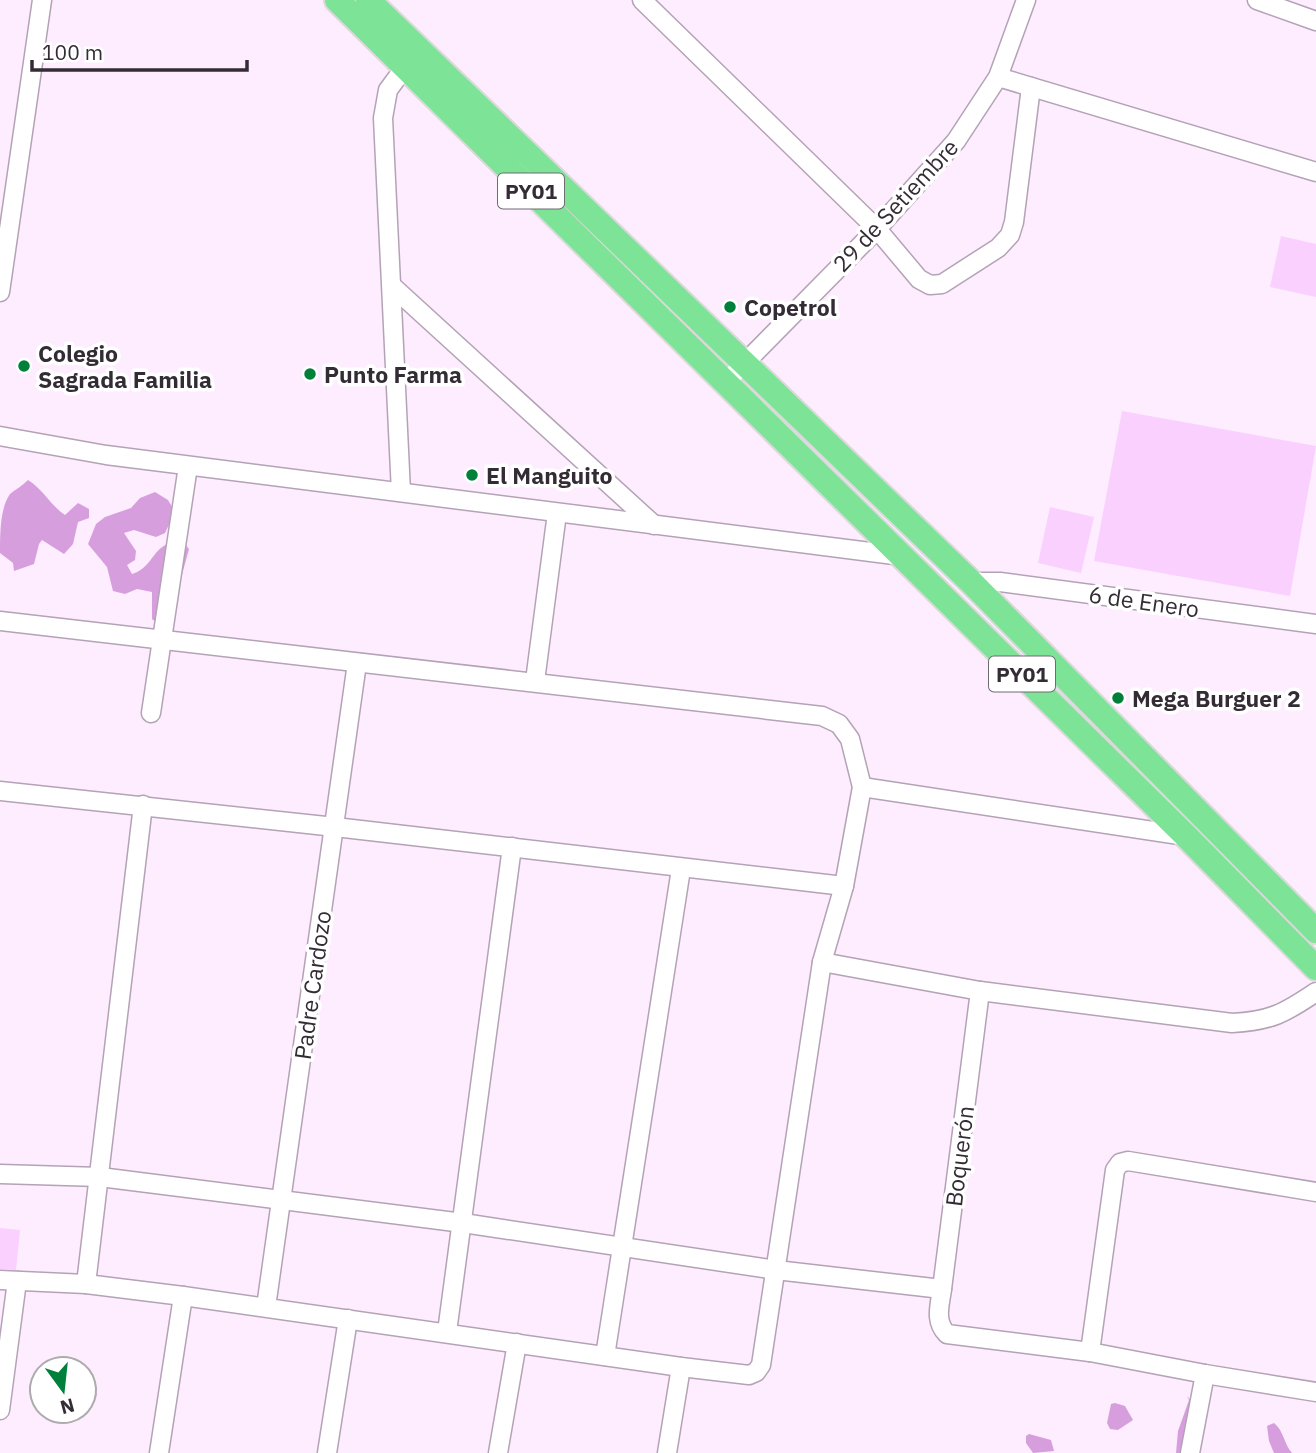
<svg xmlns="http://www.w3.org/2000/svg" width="1316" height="1453" font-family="'IBM Plex Sans',sans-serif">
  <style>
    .green { fill: #f9d0fe }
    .forest { fill: #d79ede }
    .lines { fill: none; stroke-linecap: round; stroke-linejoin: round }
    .minor-casing { stroke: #b4a2b6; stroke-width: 21 }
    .highway-casing { stroke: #dad9da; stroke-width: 28 }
    .minor { stroke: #fff; stroke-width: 18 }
    .highway { stroke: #7de396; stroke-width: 24 }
    .poi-dot { fill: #00803a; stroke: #fff; stroke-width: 2.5 }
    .labels { text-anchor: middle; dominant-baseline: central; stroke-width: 7; stroke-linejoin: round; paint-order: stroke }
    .shield { fill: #fff; stroke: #706b71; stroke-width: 2 }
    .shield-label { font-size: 21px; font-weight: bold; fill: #332c34 }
    .street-label { font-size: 23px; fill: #332c34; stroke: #fff }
    .poi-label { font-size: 23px; font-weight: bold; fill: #332c34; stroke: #fff; text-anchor: start }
  </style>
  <rect width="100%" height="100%" fill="#fdedfe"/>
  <g class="green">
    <polygon points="1281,236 1316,244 1316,297 1270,287"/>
    <polygon points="1122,411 1316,446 1290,596 1094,561"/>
    <polygon points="1050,507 1094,517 1081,573 1038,563"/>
    <polygon points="0,1228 20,1230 16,1270 0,1269"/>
  </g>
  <g class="forest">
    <path d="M 28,480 C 44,490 50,505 65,515 L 78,503 L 89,509 L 89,518 L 78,522 L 73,544 L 64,554 L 42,540 L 39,544 L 34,564 L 14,571 L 13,563 L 0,553 C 0,534 0,508 10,494 C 16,489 22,486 28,480 Z"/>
    <path d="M 155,492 L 168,500 L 175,512 L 165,533 L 156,537 L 134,530 L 124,533 L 136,551 L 135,560 L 127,565 L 132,574 C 157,566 151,540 183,542 L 189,549 L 171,615 L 158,624 L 152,619 L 152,592 L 137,589 L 125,594 L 113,591 L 107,567 L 88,544 L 96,524 L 105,517 L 131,508 L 140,498 Z"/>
    <polygon points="1187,1396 1194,1404 1195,1453 1176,1453 1178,1431 1189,1400"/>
    <polygon points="1115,1403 1125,1406 1133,1420 1118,1430 1110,1429 1107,1423 1111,1404"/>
    <path d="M 1274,1423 C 1284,1431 1284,1444 1292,1453 L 1274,1453 L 1269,1441 L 1267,1426 Z"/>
    <polygon points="1029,1434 1051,1440 1054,1451 1033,1453 1026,1443 1026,1436"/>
  </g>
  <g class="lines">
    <defs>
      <g id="minor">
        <polyline points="642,0 877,229 919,279 930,285 942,284 998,248 1010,235 1014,222 1031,87"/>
        <polyline points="1257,0 1316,21"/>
        <polyline points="998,77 1316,172"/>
        <polyline points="392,286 654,525"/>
        <polyline points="0,292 42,0"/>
        <polyline points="725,383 877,229 956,141 998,77 1026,0"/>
        <polyline points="0,436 106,455 902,556"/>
        <polyline points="401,492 383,118 388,90 405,67"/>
        <polyline points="971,582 1000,582 1316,624"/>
        <polyline points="0,621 822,716 839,724 850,739 862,787 844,886 822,962 761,1365 756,1372 749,1375 681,1367 183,1296 86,1284 0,1280"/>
        <polyline points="535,681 557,513"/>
        <polyline points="151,713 188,466"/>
        <polyline points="862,787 1186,836"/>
        <polyline points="0,791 335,827 844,886"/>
        <path d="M 822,962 L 980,991 L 1232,1023 C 1271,1021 1285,1013 1316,992"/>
        <path d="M 980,991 L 942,1289 C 940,1305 934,1321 947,1334 L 1090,1352 L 1205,1374 L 1316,1392"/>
        <polyline points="0,1174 100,1177 463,1223 776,1270 942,1289"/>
        <polyline points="86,1284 143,805"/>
        <polyline points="266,1307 357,663"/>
        <polyline points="447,1332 512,847"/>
        <polyline points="1090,1352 1115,1170 1120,1163 1128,1161 1316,1192"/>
        <polyline points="605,1356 681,869"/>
        <polyline points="0,1410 17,1281"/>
        <polyline points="159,1453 183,1296"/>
        <polyline points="327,1453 348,1319"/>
        <polyline points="498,1453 517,1343"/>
        <polyline points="667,1453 681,1367"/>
        <polyline points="1190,1453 1205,1374"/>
      </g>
      <g id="highway">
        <polyline points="337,0 1186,836 1316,968"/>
        <polyline points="368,0 971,582 1316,931"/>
      </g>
    </defs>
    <use href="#minor" class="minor-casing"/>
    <use href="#highway" class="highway-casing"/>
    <use href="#minor" class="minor"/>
    <use href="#highway" class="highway"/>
  </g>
  <g class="poi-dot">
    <circle cx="730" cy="307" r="7"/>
    <circle cx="24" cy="366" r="7"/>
    <circle cx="310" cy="374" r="7"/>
    <circle cx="472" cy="475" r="7"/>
    <circle cx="1118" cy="698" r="7"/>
  </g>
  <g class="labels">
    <g class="shield">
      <rect x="498" y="173.5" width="66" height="35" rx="5"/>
      <rect x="989" y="656.5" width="66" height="35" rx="5"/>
    </g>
    <g class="shield-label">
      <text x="531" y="191">PY01</text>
      <text x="1022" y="674">PY01</text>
    </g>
    <g class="street-label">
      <text transform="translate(895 205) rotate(-47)">29 de Setiembre</text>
      <text transform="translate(1144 601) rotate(8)">6 de Enero</text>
      <text transform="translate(312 985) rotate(-82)">Padre Cardozo</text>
      <text transform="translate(959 1156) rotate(-83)">Boquerón</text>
    </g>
    <g class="poi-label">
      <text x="744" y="307">Copetrol</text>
      <text x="38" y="353">Colegio<tspan x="38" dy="26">Sagrada Familia</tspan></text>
      <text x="324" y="374">Punto Farma</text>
      <text x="486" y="475">El Manguito</text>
      <text x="1132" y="698">Mega Burguer 2</text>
    </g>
  </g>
  <g transform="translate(63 1390) rotate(165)"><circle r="33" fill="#ffffff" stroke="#adabae" stroke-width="2"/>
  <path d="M0-5L12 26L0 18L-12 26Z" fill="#00803a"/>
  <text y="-10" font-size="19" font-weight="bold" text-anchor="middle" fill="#332c34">N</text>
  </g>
  <path d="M32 60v10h215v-10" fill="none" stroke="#332c34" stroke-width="3.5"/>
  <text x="42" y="60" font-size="21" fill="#332c34" stroke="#ffffff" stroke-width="5" paint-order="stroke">100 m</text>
</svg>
